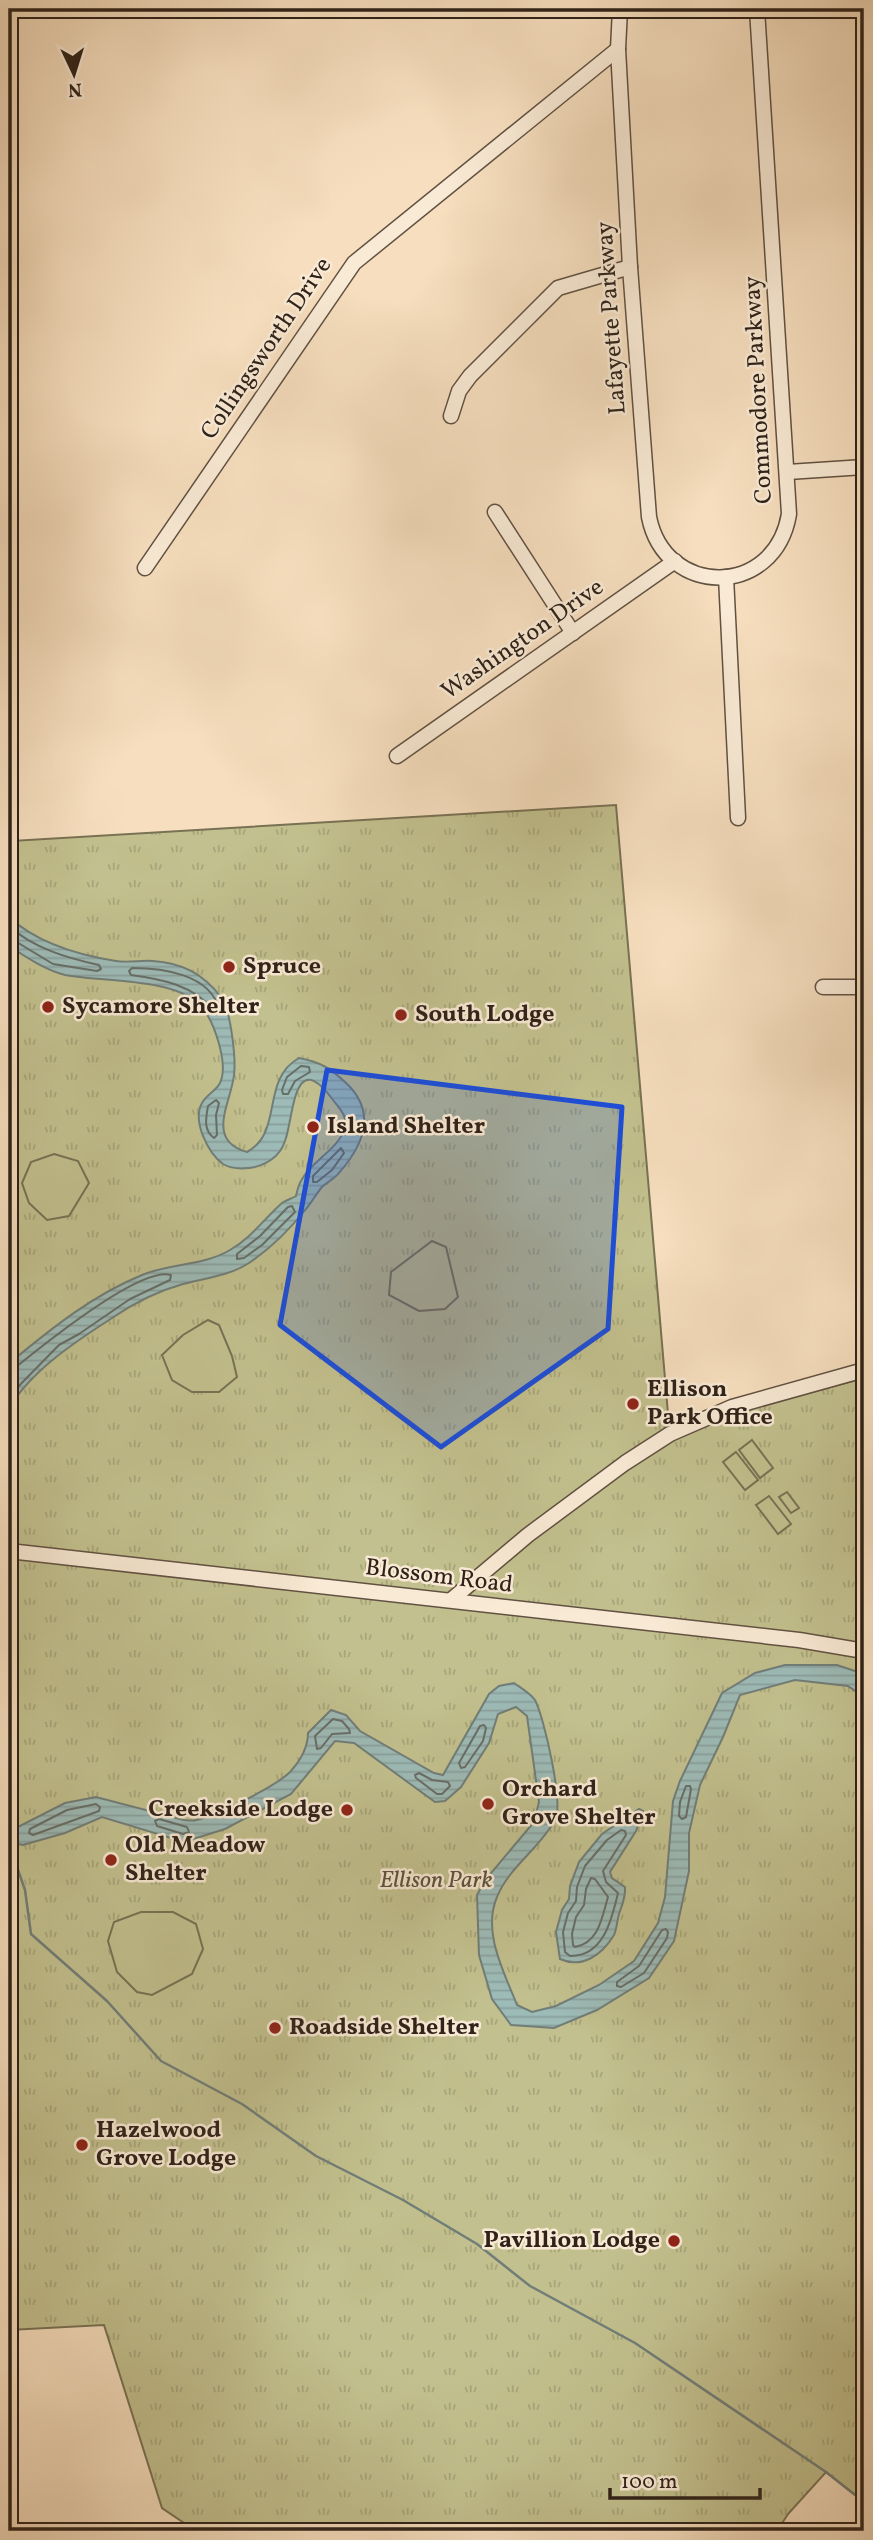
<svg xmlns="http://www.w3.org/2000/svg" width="873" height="2540" font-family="Vollkorn,serif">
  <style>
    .grass { fill: url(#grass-tufts); stroke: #787154; stroke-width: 2 }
    .pitch { fill: #c2c08e; stroke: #787154; stroke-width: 2 }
    .water { fill: url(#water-rules); stroke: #717e78; stroke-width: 2 }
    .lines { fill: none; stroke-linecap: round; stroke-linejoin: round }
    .shore { stroke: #666e68; stroke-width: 2 }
    .stream { stroke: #717e78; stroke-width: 2.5 }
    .minor-casing { stroke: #615142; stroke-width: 17 }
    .minor { stroke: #f9ead5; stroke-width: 14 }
    .marked { fill: #1d4ed8; fill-opacity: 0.2; stroke: #1d4ed8; stroke-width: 5; stroke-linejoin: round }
    .poi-dot { fill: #8f2418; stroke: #f9ead5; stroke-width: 2.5 }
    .labels { text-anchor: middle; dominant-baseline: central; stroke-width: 5; stroke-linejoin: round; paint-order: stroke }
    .street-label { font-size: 24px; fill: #2f2219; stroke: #f9ead5 }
    .poi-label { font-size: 24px; font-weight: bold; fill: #2f2219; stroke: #f9ead5; text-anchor: start }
    .park-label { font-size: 24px; font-style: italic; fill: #5b513c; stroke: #f9ead5 }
  </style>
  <defs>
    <pattern id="grass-tufts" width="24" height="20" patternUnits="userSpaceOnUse" patternTransform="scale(1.75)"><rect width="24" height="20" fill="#c2c08e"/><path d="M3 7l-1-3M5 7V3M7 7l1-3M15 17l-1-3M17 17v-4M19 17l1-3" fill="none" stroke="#a7a57a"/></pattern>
    <pattern id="water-rules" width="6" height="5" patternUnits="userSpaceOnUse" patternTransform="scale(1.75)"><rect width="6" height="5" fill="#9dbbb7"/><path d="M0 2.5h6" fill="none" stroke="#88a09d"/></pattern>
  </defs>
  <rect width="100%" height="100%" fill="#f6debe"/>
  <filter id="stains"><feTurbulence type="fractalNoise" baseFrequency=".00286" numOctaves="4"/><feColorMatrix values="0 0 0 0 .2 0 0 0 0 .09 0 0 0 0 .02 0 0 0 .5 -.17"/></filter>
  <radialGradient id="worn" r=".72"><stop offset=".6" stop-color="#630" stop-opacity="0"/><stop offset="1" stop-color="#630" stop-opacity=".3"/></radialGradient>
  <polygon class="grass" points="9,787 12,841 616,805 670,1437 729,1414 864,1378 864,2502 826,2472 788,2514 777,2531 196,2531 162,2508 104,2325 9,2330"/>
  <g class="pitch">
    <polygon points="54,1154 78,1161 89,1183 69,1216 47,1220 29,1203 22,1183 31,1162"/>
    <polygon points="432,1241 446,1247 458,1297 445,1309 419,1311 389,1295 391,1272"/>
    <polygon points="208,1320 219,1325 232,1356 237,1377 219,1392 192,1392 172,1380 162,1355 183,1335"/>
    <polygon points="752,1440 773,1468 760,1478 739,1450"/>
    <polygon points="736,1452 758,1480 745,1490 723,1462"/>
    <polygon points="787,1492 799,1508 791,1513 779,1497"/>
    <polygon points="769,1496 791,1524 778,1534 756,1505"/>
    <polygon points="141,1912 173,1912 196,1924 203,1949 192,1974 152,1995 137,1992 117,1972 108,1941 114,1922"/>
  </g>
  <g class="water">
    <path d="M 9,917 C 37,943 78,955 116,961 C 128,963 141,960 153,961 C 183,963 203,974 221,997 C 231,1010 236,1059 234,1075 C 231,1103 205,1140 247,1152 C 284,1132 260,1080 299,1058 C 320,1062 330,1068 345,1082 C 378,1112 364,1145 338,1174 C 334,1179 327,1182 322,1187 C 316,1194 312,1202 306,1209 C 290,1229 270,1249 249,1263 C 229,1276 205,1278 183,1284 C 158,1291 134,1303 112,1318 C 75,1342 32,1370 9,1408 L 9,1365 L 12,1361 C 52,1328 93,1295 142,1275 C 170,1263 203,1266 230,1250 C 251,1238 264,1219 282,1203 C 286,1200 291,1199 296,1196 C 297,1192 298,1186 301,1181 C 311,1161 338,1150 345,1128 C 348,1117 340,1109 333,1100 C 293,1045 294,1117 285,1141 C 280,1157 265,1166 249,1168 C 241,1169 230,1168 223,1164 C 208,1153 192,1121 202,1103 C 206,1095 216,1091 220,1083 C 229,1064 214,1019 199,1004 C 172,978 102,982 65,975 C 45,970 26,957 9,946 Z"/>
    <path d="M 785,1665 L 837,1665 L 864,1674 L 864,1697 L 848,1686 L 795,1680 L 740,1695 L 723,1737 L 700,1785 L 689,1833 L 689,1871 L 674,1941 L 649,1978 L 597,2010 L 554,2028 L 511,2025 L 492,1999 L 479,1955 L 477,1895 L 486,1879 L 534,1822 L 539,1802 L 527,1716 L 516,1707 L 498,1714 L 489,1743 L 461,1787 L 445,1801 L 435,1802 L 354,1743 L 335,1741 L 291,1794 L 225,1829 L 184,1842 L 102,1817 L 65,1833 L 23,1845 L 9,1842 L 9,1828 L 16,1828 L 65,1803 L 96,1797 L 184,1820 C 186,1820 194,1821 196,1820 C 215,1817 276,1786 290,1772 C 300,1761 308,1748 308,1733 L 331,1710 L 346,1715 L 360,1731 L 434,1773 L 443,1775 L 489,1694 L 499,1686 L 514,1683 C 521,1688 530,1693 535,1700 C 544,1717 564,1804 555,1820 C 540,1848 509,1867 497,1897 C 482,1932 504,1972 517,2005 L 532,2012 L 556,2006 L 599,1985 L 634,1961 L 658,1923 L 665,1897 L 673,1801 L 680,1781 L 722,1693 L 755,1673 Z"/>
    <path d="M 639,1809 L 643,1811 L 636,1831 L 610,1872 L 612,1878 L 625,1887 C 626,1897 622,1905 619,1914 C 617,1921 617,1928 614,1935 C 602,1955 582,1969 560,1959 L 556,1932 L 562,1910 L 569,1899 L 570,1886 L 579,1862 L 602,1834 Z"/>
  </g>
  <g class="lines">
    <g class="shore">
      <path d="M 9,926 C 33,948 67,958 99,965 L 101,969 L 97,971 L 53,964 L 15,941 L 9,940"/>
      <path d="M 132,968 C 162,968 210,974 219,1009 L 214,1011 C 194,985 161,979 131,975 L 129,971 Z"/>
      <polygon points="301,1066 309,1067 310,1072 295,1081 288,1094 283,1094 282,1090 287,1077"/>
      <path d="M 216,1100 L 219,1103 L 216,1115 L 217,1135 L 214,1138 C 203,1130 206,1118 208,1106 Z"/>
      <polygon points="341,1148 344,1153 332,1170 317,1182 313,1182 313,1176"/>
      <polygon points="292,1206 295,1212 262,1245 244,1258 237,1259 237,1254 260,1236 288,1207"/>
      <path d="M 9,1369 L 16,1367 C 42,1346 140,1266 171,1275 L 170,1280 L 130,1299 L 79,1334 L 59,1345 L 9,1396"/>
      <polygon points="333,1719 342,1721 349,1729 350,1733 332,1734 321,1748 317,1749 315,1736"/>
      <polygon points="484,1725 486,1728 483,1741 465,1767 461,1768 459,1763 480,1726"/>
      <polygon points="419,1773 432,1780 448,1782 450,1786 442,1794 437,1794 416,1778 415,1775"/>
      <polygon points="686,1786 690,1786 691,1789 686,1817 682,1819 679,1816 680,1802"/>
      <polygon points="96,1804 100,1807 99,1811 33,1835 29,1833 30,1829 67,1810"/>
      <polygon points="159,1819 187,1827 189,1832 183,1834 157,1826 155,1821"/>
      <path d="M 621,1830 L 625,1831 L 626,1835 L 603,1871 L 606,1882 L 618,1893 C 612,1918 604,1957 570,1956 L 565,1952 L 563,1932 L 568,1913 L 576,1901 L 577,1887 L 585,1866 L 607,1840 Z"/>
      <path d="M 591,1878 L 595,1879 L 608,1897 C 602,1917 599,1943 575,1947 L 573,1945 L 572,1934 L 576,1917 L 584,1905 L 586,1889 Z"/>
      <polygon points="666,1929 668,1932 667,1938 644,1973 621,1987 617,1986 617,1982 639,1966 662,1930"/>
    </g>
    <polyline class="stream" points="9,1844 25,1890 31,1934 107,2001 161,2061 242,2104 316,2156 403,2200 477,2244 530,2286 635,2343 826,2472 864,2502"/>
    <defs>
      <g id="minor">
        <path d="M 620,9 L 618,49 L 630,267 L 649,517 C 665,598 775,598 789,514 L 757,9"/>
        <polyline points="451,416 459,391 470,376 558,288 630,267"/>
        <polyline points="788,472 864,467"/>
        <polyline points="495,512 573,633"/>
        <polyline points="145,568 354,263 618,49"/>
        <polyline points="726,577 738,818"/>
        <polyline points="397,756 675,561"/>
        <polyline points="823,987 864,987"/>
        <polyline points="9,1551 799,1640 864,1651"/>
        <polyline points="451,1600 528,1535 625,1463 670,1434 732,1407 864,1370"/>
      </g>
    </defs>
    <use href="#minor" class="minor-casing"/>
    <use href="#minor" class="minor"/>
  </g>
  <path class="marked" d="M 327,1070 L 622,1107 L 608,1329 L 441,1447 L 280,1325 Z"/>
  <g class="poi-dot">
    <circle cx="229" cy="967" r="7"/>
    <circle cx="48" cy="1007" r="7"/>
    <circle cx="401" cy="1015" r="7"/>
    <circle cx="313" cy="1127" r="7"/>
    <circle cx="633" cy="1404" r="7"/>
    <circle cx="488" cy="1804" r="7"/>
    <circle cx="347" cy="1810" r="7"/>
    <circle cx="111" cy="1860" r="7"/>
    <circle cx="275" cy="2028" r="7"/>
    <circle cx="82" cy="2145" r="7"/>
    <circle cx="674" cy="2241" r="7"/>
  </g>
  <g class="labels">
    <g class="street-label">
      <text transform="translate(612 318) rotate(-94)">Lafayette Parkway</text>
      <text transform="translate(267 349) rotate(-56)">Collingsworth Drive</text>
      <text transform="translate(759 390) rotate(-93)">Commodore Parkway</text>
      <text transform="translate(523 640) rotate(-35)">Washington Drive</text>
      <text transform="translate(439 1577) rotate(7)">Blossom Road</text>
    </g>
    <g class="poi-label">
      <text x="243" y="967">Spruce</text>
      <text x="62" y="1007">Sycamore Shelter</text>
      <text x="415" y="1015">South Lodge</text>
      <text x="327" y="1127">Island Shelter</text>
      <text x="647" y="1390">Ellison<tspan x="647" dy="28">Park Office</tspan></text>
      <text x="502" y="1790">Orchard<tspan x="502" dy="28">Grove Shelter</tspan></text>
      <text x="333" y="1810" text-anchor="end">Creekside Lodge</text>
      <text x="125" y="1846">Old Meadow<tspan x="125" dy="28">Shelter</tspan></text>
      <text x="289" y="2028">Roadside Shelter</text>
      <text x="96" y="2131">Hazelwood<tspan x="96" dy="28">Grove Lodge</tspan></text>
      <text x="660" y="2241" text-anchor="end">Pavillion Lodge</text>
    </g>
    <g class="park-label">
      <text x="436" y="1881">Ellison Park</text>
    </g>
  </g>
  <rect width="873" height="2540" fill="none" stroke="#f6debe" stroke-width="35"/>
  <rect x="10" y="10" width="852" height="2519" fill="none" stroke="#2f2219" stroke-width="3.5"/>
  <rect x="18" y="18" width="838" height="2505" fill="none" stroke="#2f2219" stroke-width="2"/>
  <g transform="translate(74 74) rotate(176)" stroke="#f9ead5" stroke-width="5" paint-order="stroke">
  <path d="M0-5L12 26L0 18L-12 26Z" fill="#2f2219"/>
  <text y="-10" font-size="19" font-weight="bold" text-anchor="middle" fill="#2f2219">N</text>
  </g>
  <path d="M610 2488v10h150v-10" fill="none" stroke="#2f2219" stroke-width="3.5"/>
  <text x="621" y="2488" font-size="21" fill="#2f2219" stroke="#f9ead5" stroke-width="5" paint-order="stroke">100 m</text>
  <rect width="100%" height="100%" filter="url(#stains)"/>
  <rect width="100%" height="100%" fill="url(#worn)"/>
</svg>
